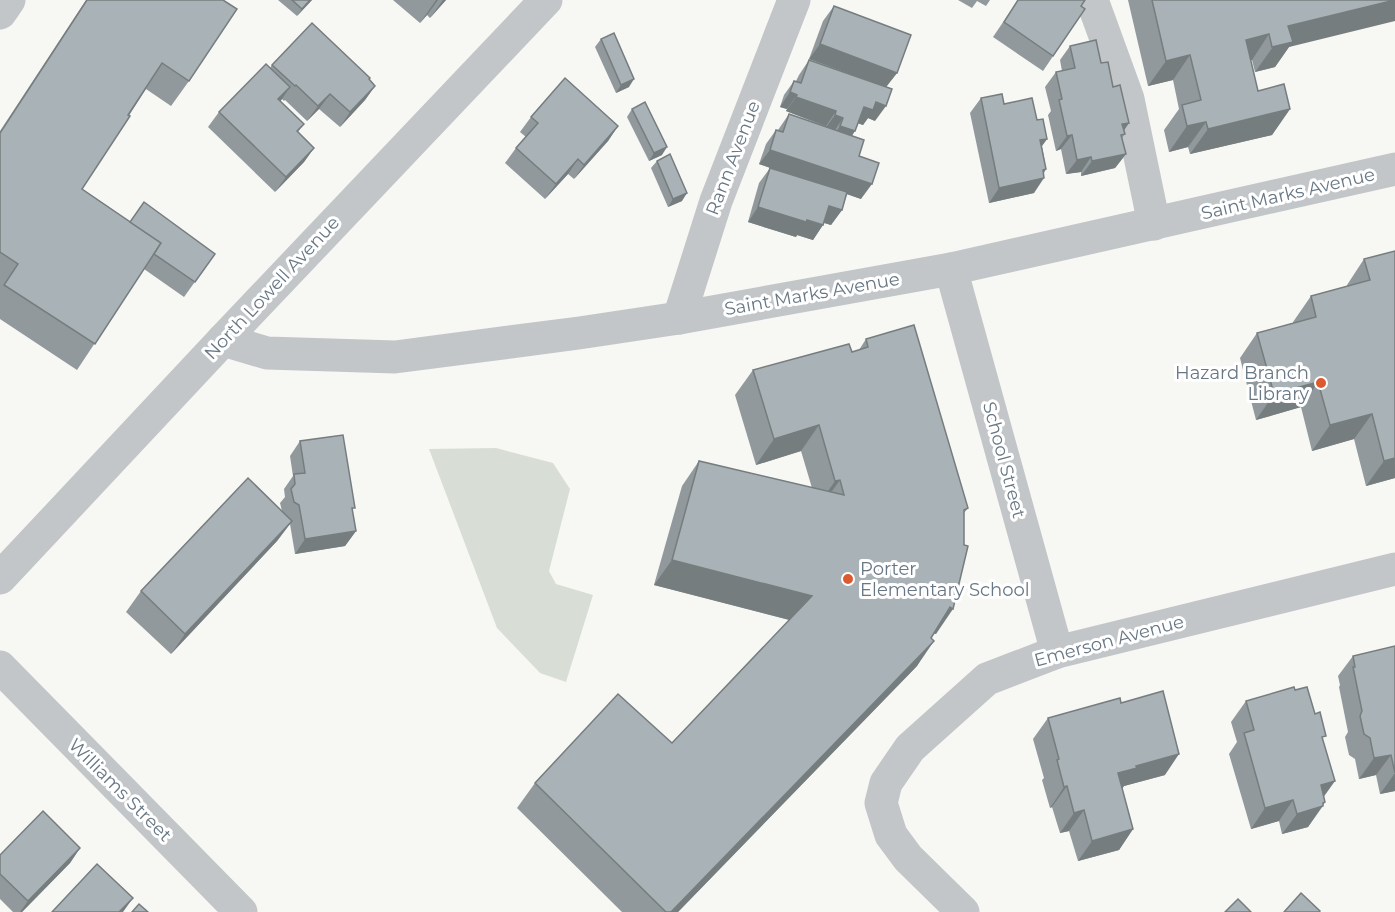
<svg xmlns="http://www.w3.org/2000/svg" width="1395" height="912" font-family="Montserrat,sans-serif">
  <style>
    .green { fill: #d8ded5 }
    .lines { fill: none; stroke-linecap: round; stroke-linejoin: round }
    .minor { stroke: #c2c6c9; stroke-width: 33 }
    .wall { fill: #91999d }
    .shaded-wall { fill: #767d7f }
    .building { fill: #a9b2b6; stroke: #767d7f; stroke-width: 1.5 }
    .poi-dot { fill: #dc5a2f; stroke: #fff; stroke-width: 2 }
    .labels { text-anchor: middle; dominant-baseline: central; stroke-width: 6; stroke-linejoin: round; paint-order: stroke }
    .street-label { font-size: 18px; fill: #677784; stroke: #fff }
    .poi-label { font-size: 18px; fill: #677784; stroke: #fff; text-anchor: end }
  </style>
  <rect width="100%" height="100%" fill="#f7f7f4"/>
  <polygon class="green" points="496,448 553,463 570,489 549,571 556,584 593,595 566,682 540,673 497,628 429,449"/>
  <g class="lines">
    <g class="minor">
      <polyline points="1092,0 1128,99 1154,224"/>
      <polyline points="0,13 9,0"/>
      <polyline points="951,269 1057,652"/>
      <polyline points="679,318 716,201 794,0"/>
      <polyline points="223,340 267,353 395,357 579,333 679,318 951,269 1395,169"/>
      <polyline points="0,578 223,340 546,0"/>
      <polyline points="0,667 241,912"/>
      <polyline points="963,912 908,858 891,835 881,803 886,783 910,748 987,679 1057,652 1395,569"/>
    </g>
  </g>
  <g class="wall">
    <polygon points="86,0 223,0 189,81 171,106 146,89 82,189 130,222 215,254 184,297 144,269 77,370 0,319 0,131"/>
    <polygon points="278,0 312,0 297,16"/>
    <polygon points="393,0 446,0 430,18 427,15 420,23"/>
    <polygon points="958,0 990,0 986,6 977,1 972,8"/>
    <polygon points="1018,0 1081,6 1085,9 1043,71 993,37"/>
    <polygon points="1128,0 1395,0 1289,47 1275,67 1255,72 1252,60 1250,60 1258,91 1290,109 1272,135 1190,154 1188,147 1169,152 1164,130 1179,109 1173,80 1148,86"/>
    <polygon points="834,6 897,73 886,87 809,59 823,21"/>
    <polygon points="601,39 629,87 616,93 595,47"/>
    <polygon points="1070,46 1101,63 1113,87 1125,134 1122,138 1126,154 1115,168 1081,176 1081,172 1066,174 1061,149 1056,151 1048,115 1051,111 1045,87 1056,72 1062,71 1060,60"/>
    <polygon points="809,60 875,121 868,118 863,125 858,123 852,136 859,156 861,199 847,194 842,210 831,225 824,223 813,240 797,235 796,237 748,222 759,183 770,168 784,173 759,164 766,144 776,130 778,130 789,114 826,127 786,111 787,109 780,107 784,95 794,81 796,81 799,75"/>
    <polygon points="272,65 369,79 375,86 365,100 340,127 319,109 307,121 285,100 284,101 282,99 280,101 304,124 298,132 314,148 304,162 275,192 208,127 219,112 270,68"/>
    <polygon points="981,98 1004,104 1037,120 1047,139 1042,146 1046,169 1034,193 989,203 970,113"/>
    <polygon points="632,109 662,155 649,161 627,117"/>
    <polygon points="531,117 618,126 608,141 574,179 568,174 545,199 505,163 516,148 526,137 520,132"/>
    <polygon points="657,161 682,201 668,207 651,168"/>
    <polygon points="1395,251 1395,478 1366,486 1354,439 1312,451 1301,407 1256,420 1240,358 1257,333 1293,323 1293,322 1311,296 1347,287 1347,285 1364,259"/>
    <polygon points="866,339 968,508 964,513 936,634 934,633 917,666 678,912 622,912 517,808 535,783 672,743 789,620 654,585 682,486 699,461 812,488 801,451 756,465 735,395 753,370 852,352 859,350"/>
    <polygon points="300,441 352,512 356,531 345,546 295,554 290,524 277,541 171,654 126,612 141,591 282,511 280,503 285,497 284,489 293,476 290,456"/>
    <polygon points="1395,646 1395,791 1380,794 1376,775 1359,779 1355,759 1349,755 1345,737 1348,732 1339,687 1340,685 1338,676 1353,656"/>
    <polygon points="1295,690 1323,740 1324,796 1323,806 1308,827 1282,834 1279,821 1251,829 1229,754 1237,742 1231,722 1246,701"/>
    <polygon points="1121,703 1165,775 1124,786 1122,788 1133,829 1119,850 1078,861 1069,831 1060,833 1052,807 1050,808 1042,780 1044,778 1033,739 1048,718"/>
    <polygon points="80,848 70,863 22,912 13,912 0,899 0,855"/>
  </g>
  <g class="shaded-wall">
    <polygon points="310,0 312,0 297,16 302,9"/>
    <polygon points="436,0 438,0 427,15 420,23"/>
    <polygon points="443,0 446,0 430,18"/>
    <polygon points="1395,0 1395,21 1289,47 1275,67 1255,72 1288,26"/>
    <polygon points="1269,34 1252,60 1228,65 1246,40"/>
    <polygon points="820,44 897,73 886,87 809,59"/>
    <polygon points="1190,55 1173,80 1148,86 1166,61"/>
    <polygon points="634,79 629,87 616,93 621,85"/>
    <polygon points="375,86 365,100 340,127 350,112"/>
    <polygon points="290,87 280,102 278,99"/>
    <polygon points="790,92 797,95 787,109 780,107"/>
    <polygon points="330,94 319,109 307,121 318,106"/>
    <polygon points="796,97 836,111 826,126 786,111"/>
    <polygon points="876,102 886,106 875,121 868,118 863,125 854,122 864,107"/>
    <polygon points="1290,109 1272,135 1190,154 1208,129"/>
    <polygon points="835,115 843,118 833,133 824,130"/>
    <polygon points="1206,122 1188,147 1169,152 1187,126"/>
    <polygon points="1129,123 1119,138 1122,124"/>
    <polygon points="618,126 608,141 574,179 584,165"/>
    <polygon points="840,126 855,131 845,146 830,141"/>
    <polygon points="1072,135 1061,149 1056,151 1067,136"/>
    <polygon points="1047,139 1036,154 1040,140"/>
    <polygon points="667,147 662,155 649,161 654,153"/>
    <polygon points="314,148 304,162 275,192 286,177"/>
    <polygon points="770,150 872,184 861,199 759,164"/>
    <polygon points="1126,154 1115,168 1081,176 1092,161"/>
    <polygon points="1091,157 1081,172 1066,174 1077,160"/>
    <polygon points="578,159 568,174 545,199 556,184"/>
    <polygon points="1046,169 1039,179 1044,178 1034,193 989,203 999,188"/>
    <polygon points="687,193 682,201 668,207 673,199"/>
    <polygon points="829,206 842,210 831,225 818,221"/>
    <polygon points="758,207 823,225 813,240 797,235 796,237 748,222"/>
    <polygon points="1318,382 1301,407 1256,420 1274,394"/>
    <polygon points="1372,414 1354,439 1312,451 1330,425"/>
    <polygon points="819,425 801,451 756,465 774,439"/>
    <polygon points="1395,458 1395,478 1366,486 1384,461"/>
    <polygon points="840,480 822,505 817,507 835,481"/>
    <polygon points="292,521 277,541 171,654 185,634"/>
    <polygon points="356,531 345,546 295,554 305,539"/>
    <polygon points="672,560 812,596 794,621 654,585"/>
    <polygon points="950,607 953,609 936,634 932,633"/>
    <polygon points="934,641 917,666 678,912 671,912"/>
    <polygon points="1179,754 1165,775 1124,786 1122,789 1118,773 1136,766"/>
    <polygon points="1391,755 1376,775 1359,779 1374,758"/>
    <polygon points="1395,773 1395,791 1380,794"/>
    <polygon points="1335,781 1320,802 1321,785"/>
    <polygon points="1067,786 1052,807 1050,808 1064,787"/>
    <polygon points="1293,800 1279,821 1251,829 1265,808"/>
    <polygon points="1325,802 1308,827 1282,834 1297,814"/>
    <polygon points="1084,810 1069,831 1060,833 1074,813"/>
    <polygon points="1133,829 1119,850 1078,861 1092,841"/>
    <polygon points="80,848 70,863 22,912 20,912 28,901"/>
    <polygon points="133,898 123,912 119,912"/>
  </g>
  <g class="building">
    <polygon points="87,0 223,0 237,9 189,81 162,63 128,115 130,116 82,189 161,243 95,344 4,285 18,264 0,252 0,133"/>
    <polygon points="292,0 310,0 302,9"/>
    <polygon points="1018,0 1085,0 1081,6 1085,9 1053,56 1004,22"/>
    <polygon points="1152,0 1395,0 1288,26 1293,42 1272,47 1269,34 1246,40 1258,91 1284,84 1290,109 1208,129 1206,122 1187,126 1182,105 1201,100 1190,55 1166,61"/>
    <polygon points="834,6 911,35 897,73 820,44"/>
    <polygon points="312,23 370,78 369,79 375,86 350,112 330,94 318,106 296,85 295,86 272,65"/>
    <polygon points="614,33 634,79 621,85 601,39"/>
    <polygon points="1096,40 1101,63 1108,62 1113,87 1120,85 1129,123 1122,124 1125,134 1121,135 1126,154 1092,161 1091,157 1077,160 1072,135 1067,136 1059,100 1062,99 1056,72 1075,68 1070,46"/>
    <polygon points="809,60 892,89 886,106 876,102 873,110 864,107 855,131 840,126 843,118 835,115 836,111 796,97 797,95 790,92 794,81 801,83"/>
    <polygon points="266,64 290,87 278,99 304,124 297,131 314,148 286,177 219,112"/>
    <polygon points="565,78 618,126 584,165 578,159 556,184 516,148 538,123 531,117"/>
    <polygon points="1002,94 1004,104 1032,98 1037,120 1043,119 1047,139 1040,140 1046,169 1043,170 1044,178 999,188 981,98"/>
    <polygon points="645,102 667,147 654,153 632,109"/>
    <polygon points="789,114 864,140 859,156 879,163 872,184 770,150 776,130 783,132"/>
    <polygon points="670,154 687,193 673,199 657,161"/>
    <polygon points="770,168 847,192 842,210 829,206 823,225 807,220 806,222 758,207"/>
    <polygon points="144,202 215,254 195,282 154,254 161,243 130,222"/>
    <polygon points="1395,251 1395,458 1384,461 1372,414 1330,425 1318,382 1274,394 1257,333 1316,317 1311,296 1370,280 1364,259"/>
    <polygon points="914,325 968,508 964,510 964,545 968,546 953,609 950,607 931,638 934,641 671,912 666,912 535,783 618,694 672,743 812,596 672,560 699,461 844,495 840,480 835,481 819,425 774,439 753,370 849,344 852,352 868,347 866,339"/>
    <polygon points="343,435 355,508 352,508 356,531 305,539 299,505 294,502 291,489 295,484 294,474 305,473 300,441"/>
    <polygon points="248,478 292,521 185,634 141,591"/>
    <polygon points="1395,646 1395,773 1391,755 1374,758 1370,738 1364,734 1360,716 1362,711 1353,667 1355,667 1353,656"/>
    <polygon points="1294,687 1295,690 1307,687 1315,714 1320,712 1326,736 1322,737 1335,781 1321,785 1325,802 1323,803 1323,806 1297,814 1293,800 1265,808 1244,733 1254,730 1246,701"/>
    <polygon points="1163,691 1179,754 1136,766 1137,768 1118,773 1133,829 1092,841 1084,810 1074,813 1067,786 1064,787 1057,760 1059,759 1048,718 1120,698 1121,703"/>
    <polygon points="43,811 80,848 28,901 0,874 0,855"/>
    <polygon points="97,864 133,898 119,912 52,912"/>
    <polygon points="1301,893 1320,911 1319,912 1284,912"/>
    <polygon points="1238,899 1251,912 1225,912"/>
    <polygon points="139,904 148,912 132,912"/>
  </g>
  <g class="poi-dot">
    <circle cx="1321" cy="383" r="6"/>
    <circle cx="848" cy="579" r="6"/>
  </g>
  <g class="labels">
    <g class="street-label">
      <text transform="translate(733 158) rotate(-69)">Rann Avenue</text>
      <text transform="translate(1288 194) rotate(-13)">Saint Marks Avenue</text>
      <text transform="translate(272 288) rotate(-47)">North Lowell Avenue</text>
      <text transform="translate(812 294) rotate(-10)">Saint Marks Avenue</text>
      <text transform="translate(1004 460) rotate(75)">School Street</text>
      <text transform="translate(1109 641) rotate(-15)">Emerson Avenue</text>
      <text transform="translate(120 790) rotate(45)">Williams Street</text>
    </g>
    <g class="poi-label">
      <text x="1309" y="373">Hazard Branch<tspan x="1309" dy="21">Library</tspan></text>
      <text x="860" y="569" text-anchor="start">Porter<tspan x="860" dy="21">Elementary School</tspan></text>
    </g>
  </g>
</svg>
